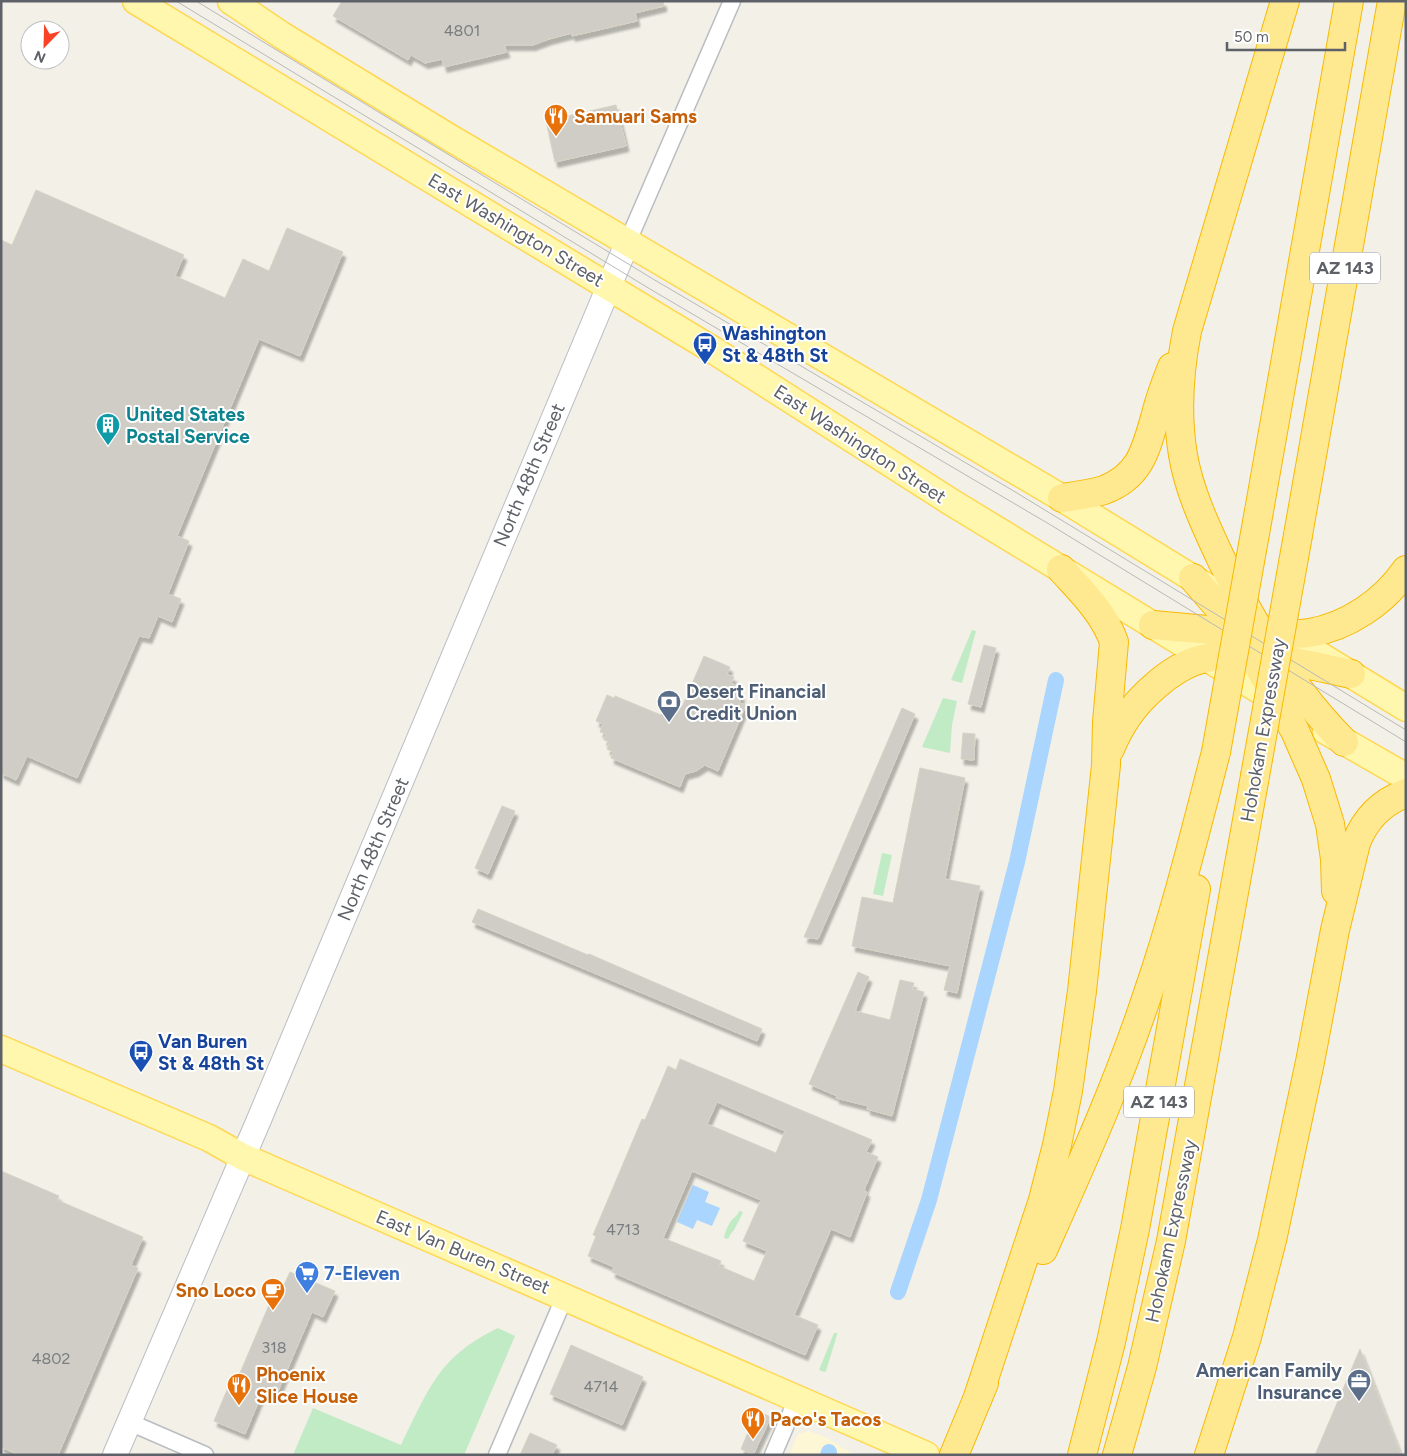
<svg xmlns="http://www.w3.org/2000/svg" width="1407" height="1456" font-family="Figtree,sans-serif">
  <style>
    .green { fill: #c1ebc4 }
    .sand { fill: #fef7d5 }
    .water { fill: #a9d5ff }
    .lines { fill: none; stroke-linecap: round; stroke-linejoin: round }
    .canal { stroke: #a9d5ff; stroke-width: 16 }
    .building { fill: #cfcdc6; stroke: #d7d2c4; fill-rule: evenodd; filter: url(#shadow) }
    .street-casing { stroke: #b9bcc1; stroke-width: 19 }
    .secondary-casing { stroke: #babdc3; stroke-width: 26 }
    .primary-casing { stroke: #ffd853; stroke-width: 29 }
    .highway-casing { stroke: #f8b900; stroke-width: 30 }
    .street { stroke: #fff; stroke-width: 16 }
    .secondary { stroke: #fff; stroke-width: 24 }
    .primary { stroke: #fff7ae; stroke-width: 26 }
    .highway { stroke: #ffe990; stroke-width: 28 }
    .tram { stroke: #b8b9b9; stroke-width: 1 }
    .highway-bridge-casing { stroke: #f8b900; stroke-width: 30; stroke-linecap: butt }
    .highway-bridge { stroke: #ffe990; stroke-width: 28 }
    .labels { text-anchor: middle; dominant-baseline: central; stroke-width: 4; stroke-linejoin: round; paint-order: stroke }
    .number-label { font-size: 16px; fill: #7a7d80 }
    .shield { fill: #fff; stroke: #8e9195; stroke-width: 1 }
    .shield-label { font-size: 18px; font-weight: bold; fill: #5e6268 }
    .food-label { font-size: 19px; font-weight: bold; fill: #c56008; stroke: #fff; text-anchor: start }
    .street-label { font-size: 19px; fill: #5e6268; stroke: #fff }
    .transit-label { font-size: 19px; font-weight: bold; fill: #164399; stroke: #fff; text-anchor: start }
    .culture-label { font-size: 19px; font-weight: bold; fill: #0d838f; stroke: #fff; text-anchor: start }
    .service-label { font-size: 19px; font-weight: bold; fill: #4e5e75; stroke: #fff; text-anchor: start }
    .shop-label { font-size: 19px; font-weight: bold; fill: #366cbe; stroke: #fff; text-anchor: start }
  </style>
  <defs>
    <filter id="shadow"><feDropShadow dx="3" dy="5.5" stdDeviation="1" flood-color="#0004"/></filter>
  </defs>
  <rect width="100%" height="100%" fill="#f2f0e7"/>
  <g class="green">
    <polygon points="972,630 976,631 962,683 951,680"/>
    <polygon points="943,698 957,701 952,725 950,753 922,747"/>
    <polygon points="882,853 892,855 883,896 873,894"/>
    <path d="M 739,1211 L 743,1212 C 741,1217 738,1222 735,1228 C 733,1233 730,1233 729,1238 L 726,1239 L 724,1237 C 725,1233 728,1225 731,1221 C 734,1217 737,1217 739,1211 Z"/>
    <path d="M 498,1328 L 515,1336 L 464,1455 L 293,1455 L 313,1408 L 401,1445 C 429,1389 438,1357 498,1328 Z"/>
    <polygon points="834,1333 837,1333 837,1335 826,1371 824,1372 819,1370"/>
  </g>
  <polygon class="sand" points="809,1431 827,1438 854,1455 789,1455 798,1434"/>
  <polygon class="water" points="693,1185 709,1192 705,1202 720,1208 712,1226 697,1220 693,1229 677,1222"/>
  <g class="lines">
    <g class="canal">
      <polyline points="898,1292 929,1200 1017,862 1056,680"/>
      <polyline points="828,1455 829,1452"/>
    </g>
  </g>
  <g class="building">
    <polygon points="342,1 663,1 664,6 635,13 637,21 572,36 572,33 549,39 533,45 504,45 507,52 444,67 442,59 425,63 411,55 408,60 333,16"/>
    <polygon points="616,105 626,146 555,162 546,121"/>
    <polygon points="36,190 184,255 175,276 225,298 243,259 269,271 287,228 343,252 300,356 259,339 177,536 189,541 168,594 181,599 172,622 158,616 149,638 139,636 77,778 27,756 16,780 1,773 1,240 12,245"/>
    <polygon points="984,645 996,648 981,707 968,704"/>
    <polygon points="704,656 730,667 727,674 734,677 731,683 738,686 735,692 742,695 739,703 746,705 718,771 705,765 696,771 685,774 680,787 611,758 613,752 607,749 610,742 604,740 606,734 600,732 603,724 596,721 607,695 614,698 615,696 661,715 669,710 682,707"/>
    <polygon points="902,708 915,714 877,804 818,939 804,937"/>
    <polygon points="963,733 975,734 974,760 961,759"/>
    <polygon points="920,768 965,778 945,879 980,886 957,993 944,990 950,966 852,946 862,897 893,903"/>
    <polygon points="502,806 515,811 488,874 475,868"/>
    <polygon points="478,909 588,955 589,954 762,1029 757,1041 472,922"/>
    <polygon points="858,972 869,977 855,1011 890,1020 900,980 914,983 912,989 924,992 892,1116 867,1109 868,1106 836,1098 837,1096 809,1084"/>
    <path d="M 680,1059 L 872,1140 L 866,1152 L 878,1157 L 864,1190 L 867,1192 L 850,1237 L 831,1229 L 794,1315 L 818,1325 L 805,1355 L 612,1272 L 614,1267 L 588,1256 L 596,1236 L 593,1235 L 642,1119 L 645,1120 L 668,1066 L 676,1070 ZM 717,1102 L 785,1131 L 776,1153 L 707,1124 ZM 692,1171 L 761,1200 L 743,1241 L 767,1251 L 754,1281 L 719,1266 L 721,1261 L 663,1238 Z"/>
    <polygon points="1,1171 59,1196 57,1200 143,1237 131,1265 138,1268 58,1455 19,1455 1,1447"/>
    <polygon points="290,1272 335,1291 323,1317 312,1312 276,1396 263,1391 245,1434 214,1421 232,1378 237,1380 272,1298 277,1300"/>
    <polygon points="571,1345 643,1377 622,1425 550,1394"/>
    <polygon points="1360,1349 1401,1455 1315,1455"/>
    <polygon points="757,1411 771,1417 753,1455 741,1449"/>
    <polygon points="530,1433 557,1445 552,1455 520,1455"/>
  </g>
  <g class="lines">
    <defs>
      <g id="street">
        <polyline points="628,241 732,1"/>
        <polyline points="129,1422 205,1455"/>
        <polyline points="497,1455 565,1296"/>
        <polyline points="773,1455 797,1399"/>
      </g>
      <polyline id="secondary" points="115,1455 258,1122 628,241"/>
      <g id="primary">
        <polyline points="136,1 713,350 951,502 1284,705"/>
        <polyline points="231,1 283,36 447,136 1062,498 1212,590"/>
        <polyline points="1275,628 1406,708"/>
        <polyline points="1326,731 1406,777"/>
        <polyline points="1,1049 209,1138 243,1157 926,1455"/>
      </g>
      <g id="highway">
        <path d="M 1285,1 L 1187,331 C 1179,372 1176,413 1183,455 C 1189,491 1206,527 1222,561 C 1254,627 1292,690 1344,742"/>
        <path d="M 1062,498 C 1076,496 1091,494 1104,490 C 1141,476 1146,449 1156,414 C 1160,398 1166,382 1172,367"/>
        <polyline points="1259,511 1349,1"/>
        <polyline points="1298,535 1392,1"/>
        <polyline points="1193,578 1219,608 1239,632 1295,731 1316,779 1330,824 1335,859 1336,891"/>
        <path d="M 1153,625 C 1191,628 1229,633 1267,633 C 1281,634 1295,635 1309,633 C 1347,627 1384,602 1406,570"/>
        <path d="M 1110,749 C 1120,724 1134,704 1154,687 C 1168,674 1188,661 1207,658 C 1251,649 1307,665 1351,674"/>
        <path d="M 1043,1250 C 1081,1165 1119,1081 1148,993 C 1175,914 1195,833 1216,752"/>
        <path d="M 977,1400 L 1043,1200 L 1057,1145 L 1068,1091 L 1082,991 L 1106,765 L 1107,722 L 1114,642 C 1104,613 1081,591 1061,569"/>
        <polyline points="954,1455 984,1383"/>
        <polyline points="1082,1455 1111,1342 1135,1229 1196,889"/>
        <polyline points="1117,1455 1142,1367 1171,1241 1255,776"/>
        <path d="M 1209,1455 L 1247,1337 L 1272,1240 L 1310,1062 L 1335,930 L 1356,843 C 1365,819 1382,802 1406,793"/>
      </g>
    </defs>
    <use href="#street" class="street-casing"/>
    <use href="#secondary" class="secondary-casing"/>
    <use href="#primary" class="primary-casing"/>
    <use href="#highway" class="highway-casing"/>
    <use href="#street" class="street"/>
    <use href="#secondary" class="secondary"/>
    <use href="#primary" class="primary"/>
    <use href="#highway" class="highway"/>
    <g class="tram">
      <polyline points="176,1 650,289 1049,524 1406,742"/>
      <polyline points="196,1 653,279 1012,490 1406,730"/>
    </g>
    <defs>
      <g id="highway-bridge">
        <polyline points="1216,752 1259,511"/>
        <polyline points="1255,776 1298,535"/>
      </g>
    </defs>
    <use href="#highway-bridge" class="highway-bridge-casing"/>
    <use href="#highway-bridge" class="highway-bridge"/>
  </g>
  <defs>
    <symbol id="restaurant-pin" viewBox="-11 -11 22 30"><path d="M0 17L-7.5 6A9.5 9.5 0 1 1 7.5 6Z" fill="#e8710a" stroke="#fff"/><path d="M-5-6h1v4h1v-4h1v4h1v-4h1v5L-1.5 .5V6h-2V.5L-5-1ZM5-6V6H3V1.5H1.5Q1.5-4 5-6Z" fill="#fff"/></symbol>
    <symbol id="bus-pin" viewBox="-11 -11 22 30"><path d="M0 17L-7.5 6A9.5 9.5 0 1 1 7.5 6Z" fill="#1a4fb4" stroke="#fff"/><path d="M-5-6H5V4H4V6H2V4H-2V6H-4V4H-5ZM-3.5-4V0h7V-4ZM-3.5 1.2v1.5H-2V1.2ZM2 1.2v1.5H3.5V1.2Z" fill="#fff"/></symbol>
    <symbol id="building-pin" viewBox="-11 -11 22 30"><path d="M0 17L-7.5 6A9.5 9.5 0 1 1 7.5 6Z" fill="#0f9aa8" stroke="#fff"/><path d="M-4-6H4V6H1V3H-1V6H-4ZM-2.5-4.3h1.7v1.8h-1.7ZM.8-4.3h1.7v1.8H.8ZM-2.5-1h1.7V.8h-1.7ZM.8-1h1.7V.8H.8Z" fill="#fff"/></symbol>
    <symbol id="bank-pin" viewBox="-11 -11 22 30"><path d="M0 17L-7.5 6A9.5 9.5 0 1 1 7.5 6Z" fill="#5c6f8a" stroke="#fff"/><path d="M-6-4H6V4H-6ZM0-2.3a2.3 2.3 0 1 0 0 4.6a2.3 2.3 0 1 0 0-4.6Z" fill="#fff"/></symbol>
    <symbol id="supermarket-pin" viewBox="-11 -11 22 30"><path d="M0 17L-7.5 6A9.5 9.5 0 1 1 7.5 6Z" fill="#3f7fe0" stroke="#fff"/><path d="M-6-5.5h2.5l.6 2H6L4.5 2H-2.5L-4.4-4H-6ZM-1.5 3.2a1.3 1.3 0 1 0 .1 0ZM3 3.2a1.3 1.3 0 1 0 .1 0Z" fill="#fff"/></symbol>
    <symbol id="cafe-pin" viewBox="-11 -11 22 30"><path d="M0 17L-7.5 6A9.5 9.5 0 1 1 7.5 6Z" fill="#e8710a" stroke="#fff"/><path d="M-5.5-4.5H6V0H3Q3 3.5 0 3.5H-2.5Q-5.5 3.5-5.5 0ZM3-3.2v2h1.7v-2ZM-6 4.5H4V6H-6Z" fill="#fff"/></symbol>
    <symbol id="office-pin" viewBox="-11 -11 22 30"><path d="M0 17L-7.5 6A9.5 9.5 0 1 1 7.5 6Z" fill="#5c6f8a" stroke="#fff"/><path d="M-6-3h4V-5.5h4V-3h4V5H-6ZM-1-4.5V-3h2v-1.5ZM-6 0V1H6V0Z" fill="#fff"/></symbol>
  </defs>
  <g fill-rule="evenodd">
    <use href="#restaurant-pin" x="542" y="102" width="28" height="38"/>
    <use href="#bus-pin" x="691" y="330" width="28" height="38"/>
    <use href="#building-pin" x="94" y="411" width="28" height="38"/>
    <use href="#bank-pin" x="655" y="688" width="28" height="38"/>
    <use href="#bus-pin" x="127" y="1038" width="28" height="38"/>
    <use href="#supermarket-pin" x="293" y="1259" width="28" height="38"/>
    <use href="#cafe-pin" x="259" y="1276" width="28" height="38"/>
    <use href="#office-pin" x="1345" y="1367" width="28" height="38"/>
    <use href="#restaurant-pin" x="225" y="1371" width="28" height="38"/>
    <use href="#restaurant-pin" x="739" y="1405" width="28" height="38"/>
  </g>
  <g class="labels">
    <g class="number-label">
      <text x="462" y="30">4801</text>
      <text x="623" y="1229">4713</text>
      <text x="274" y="1347">318</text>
      <text x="51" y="1358">4802</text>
      <text x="601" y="1386">4714</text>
    </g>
    <g class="shield">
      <rect x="1310" y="252.5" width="70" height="31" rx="4"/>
      <rect x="1124" y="1086.5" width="70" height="31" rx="4"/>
    </g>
    <g class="shield-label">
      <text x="1345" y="268">AZ 143</text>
      <text x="1159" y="1102">AZ 143</text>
    </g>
    <g class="food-label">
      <text x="574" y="116">Samuari Sams</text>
      <text x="256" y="1290" text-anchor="end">Sno Loco</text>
      <text x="256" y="1374">Phoenix<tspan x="256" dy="22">Slice House</tspan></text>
      <text x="770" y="1419">Paco's Tacos</text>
    </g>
    <g class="street-label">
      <text transform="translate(516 230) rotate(31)">East Washington Street</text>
      <text transform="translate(860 444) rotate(33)">East Washington Street</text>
      <text transform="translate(529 475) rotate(-67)">North 48th Street</text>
      <text transform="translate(1263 730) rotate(-80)">Hohokam Expressway</text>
      <text transform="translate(373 849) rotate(-67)">North 48th Street</text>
      <text transform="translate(1171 1231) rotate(-78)">Hohokam Expressway</text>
      <text transform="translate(463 1252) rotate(23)">East Van Buren Street</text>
    </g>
    <g class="transit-label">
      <text x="722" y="333">Washington<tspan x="722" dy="22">St &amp; 48th St</tspan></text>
      <text x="158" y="1041">Van Buren<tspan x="158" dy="22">St &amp; 48th St</tspan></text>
    </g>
    <g class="culture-label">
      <text x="126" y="414">United States<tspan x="126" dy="22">Postal Service</tspan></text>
    </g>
    <g class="service-label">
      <text x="686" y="691">Desert Financial<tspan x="686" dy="22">Credit Union</tspan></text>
      <text x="1342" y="1370" text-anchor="end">American Family<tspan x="1342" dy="22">Insurance</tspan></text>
    </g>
    <g class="shop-label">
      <text x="324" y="1273">7-Eleven</text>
    </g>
  </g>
  <rect width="1407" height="1456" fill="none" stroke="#5e6268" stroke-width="5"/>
  <g transform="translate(45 45) rotate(203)"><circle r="24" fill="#ffffff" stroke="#bfc0c3"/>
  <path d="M0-4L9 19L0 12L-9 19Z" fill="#fa4225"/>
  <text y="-8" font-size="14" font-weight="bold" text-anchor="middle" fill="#5e6268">N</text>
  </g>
  <path d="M1227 42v8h118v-8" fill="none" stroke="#5e6268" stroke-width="2.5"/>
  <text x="1234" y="42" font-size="15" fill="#5e6268" stroke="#ffffff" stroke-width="4" paint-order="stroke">50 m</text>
</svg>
